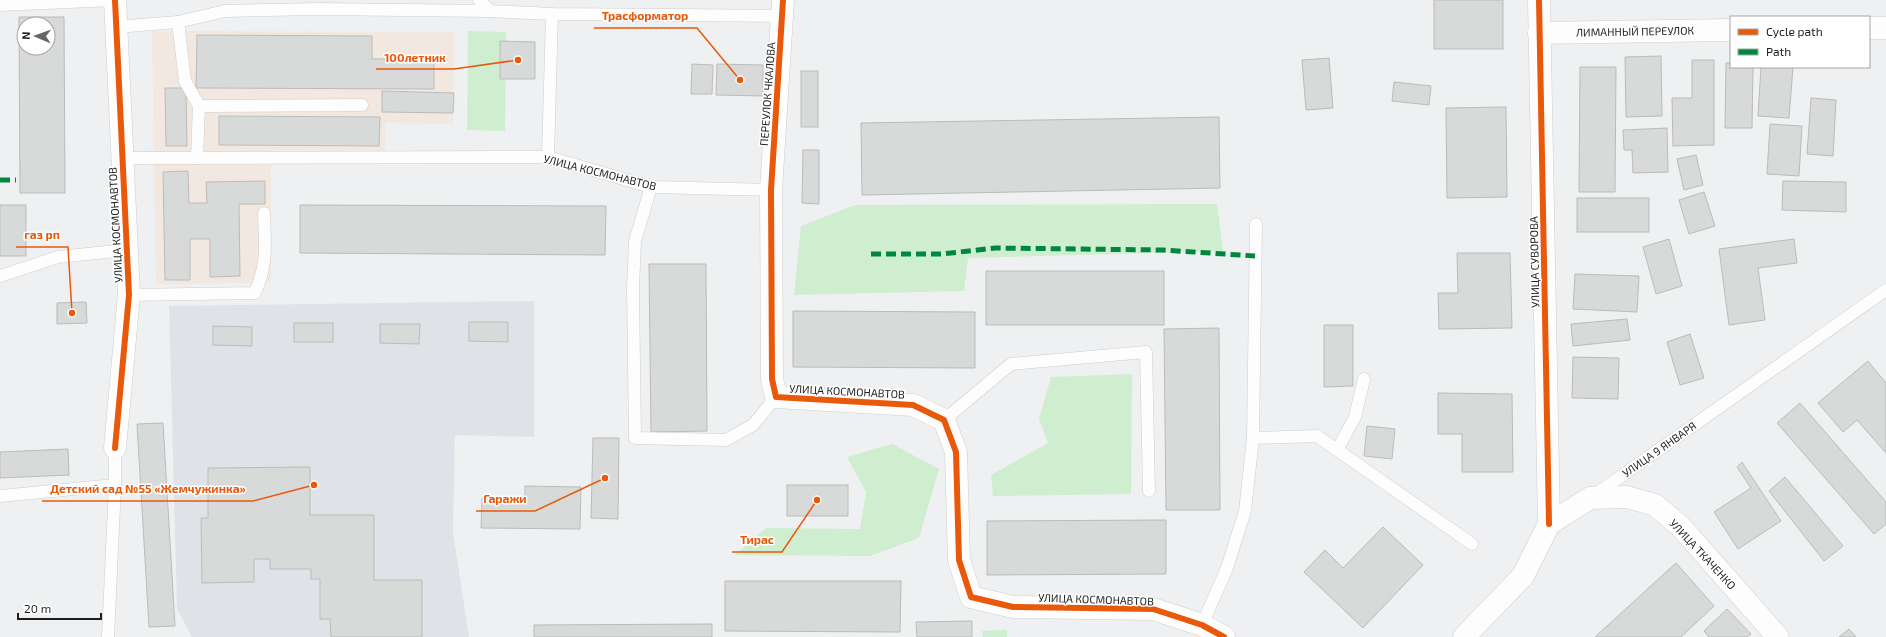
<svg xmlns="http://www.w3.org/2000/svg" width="1886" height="637" font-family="'Exo 2',sans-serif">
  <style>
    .built { fill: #dfe3e8 }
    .industrial { fill: #f3e8e0 }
    .green { fill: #cfeed0 }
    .building { fill: #d8d9d9; stroke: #bbbbbc; fill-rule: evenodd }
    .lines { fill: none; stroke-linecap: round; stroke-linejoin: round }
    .lane-casing { stroke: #cdcdce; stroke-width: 13 }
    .street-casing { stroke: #cdcdce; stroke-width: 23 }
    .lane { stroke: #fdfdfd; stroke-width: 12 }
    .street { stroke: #fdfdfd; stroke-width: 22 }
    .quiet { stroke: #00873e; stroke-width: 5; stroke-dasharray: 10 5; stroke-linecap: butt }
    .cycleway-casing { stroke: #fff; stroke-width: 8 }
    .cycleway { stroke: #e8590c; stroke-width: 6 }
    .labels { text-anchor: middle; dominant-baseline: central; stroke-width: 3; stroke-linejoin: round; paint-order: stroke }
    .street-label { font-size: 11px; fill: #1c1d1e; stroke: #fff }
    .leader { fill: none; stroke: #e8590c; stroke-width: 1.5 }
    .callout-dot { fill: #e8590c; stroke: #fff; stroke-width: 1.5 }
    .callout-label { font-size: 12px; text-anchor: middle; font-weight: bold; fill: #e8590c; stroke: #fff; stroke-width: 3; stroke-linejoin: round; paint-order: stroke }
  </style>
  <rect width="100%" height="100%" fill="#eff0f1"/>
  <polygon class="built" points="534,301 534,437 455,435 453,532 469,637 192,637 177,609 169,306"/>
  <polygon class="industrial" points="152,31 454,32 453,124 385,123 385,151 271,150 271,282 156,285"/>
  <g class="green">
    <polygon points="468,31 506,32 505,131 467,130"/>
    <polygon points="1217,204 1223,251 968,258 964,291 794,295 801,226 855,205"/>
    <polygon points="1132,374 1131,494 993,496 991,475 1048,443 1039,419 1051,377"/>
    <polygon points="892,444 939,469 919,538 870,556 735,555 766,528 860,529 866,492 847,457"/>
    <polygon points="1007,630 1007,637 983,637 982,631"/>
  </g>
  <g class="building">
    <rect x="1434" y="0" width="69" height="49"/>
    <path d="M 19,17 L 64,17 L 65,193 L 20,193 ZM 24,24 L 48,24 L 48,48 L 24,48 Z"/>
    <polygon points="197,35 372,36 372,59 434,59 434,89 196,88"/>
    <polygon points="500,41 535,42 535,79 500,79"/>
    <polygon points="1661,56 1662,116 1626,117 1625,57"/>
    <polygon points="1329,58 1333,108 1306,110 1302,60"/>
    <polygon points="1692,60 1714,60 1714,145 1673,146 1672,98 1692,98"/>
    <polygon points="1726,63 1731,63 1731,67 1753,67 1752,128 1725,128"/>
    <polygon points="692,64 713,65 712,94 691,94"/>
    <polygon points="717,64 763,65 763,96 716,95"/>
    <polygon points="1580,67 1616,67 1615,192 1579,192"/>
    <polygon points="1761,67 1793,67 1789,118 1758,116"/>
    <rect x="801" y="71" width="17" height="56"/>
    <polygon points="1394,82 1431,86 1429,105 1392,101"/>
    <polygon points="165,88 186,88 187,146 166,146"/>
    <polygon points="382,91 454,93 453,113 382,112"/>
    <polygon points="1811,98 1836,100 1833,156 1807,154"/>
    <polygon points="1506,107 1507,197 1447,198 1446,108"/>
    <polygon points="219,116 380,117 379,146 219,145"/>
    <polygon points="1219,117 1220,188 862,195 861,123"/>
    <polygon points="1770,124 1802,126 1799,176 1767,174"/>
    <polygon points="1667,128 1668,172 1633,173 1632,150 1624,150 1623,130"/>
    <polygon points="803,150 819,150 819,204 802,203"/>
    <polygon points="1696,155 1703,185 1684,190 1677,159"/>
    <polygon points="188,171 189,203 207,203 206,182 265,181 265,204 239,204 240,276 210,277 210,239 190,239 190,280 165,280 163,172"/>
    <polygon points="1783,181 1846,182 1846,212 1782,210"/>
    <polygon points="1704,192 1715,226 1689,234 1679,200"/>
    <rect x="1577" y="198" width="72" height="34"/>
    <rect x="0" y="205" width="26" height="51"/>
    <polygon points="300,205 606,206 605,255 300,253"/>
    <polygon points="1669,239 1682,286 1656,294 1643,247"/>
    <polygon points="1794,239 1797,263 1758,268 1765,320 1729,325 1719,249"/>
    <polygon points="1457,253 1510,253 1512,328 1439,329 1438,293 1458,293"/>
    <polygon points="649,264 706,264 707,431 651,432"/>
    <rect x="986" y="271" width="178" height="54"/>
    <polygon points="1575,274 1639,276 1637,312 1573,309"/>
    <polygon points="86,302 87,323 57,324 57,303"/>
    <polygon points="793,311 975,312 975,368 793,367"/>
    <polygon points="1627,319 1630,340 1573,346 1571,324"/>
    <polygon points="469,322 508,322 508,342 469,341"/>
    <rect x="294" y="323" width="39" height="19"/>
    <polygon points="380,324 420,324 419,344 380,343"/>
    <polygon points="1324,325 1353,325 1353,386 1324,387"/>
    <polygon points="213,326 252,327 252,346 213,345"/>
    <polygon points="1219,328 1220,510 1166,510 1164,329"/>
    <polygon points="1690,334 1704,378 1680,385 1667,342"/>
    <polygon points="1573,357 1619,358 1618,399 1572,398"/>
    <polygon points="1868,361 1886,383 1886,453 1857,420 1843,432 1818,403"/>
    <polygon points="1438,393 1512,394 1513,472 1462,472 1462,434 1438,434"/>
    <polygon points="1800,403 1886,502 1886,524 1874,534 1777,423"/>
    <polygon points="163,423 175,626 149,627 137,424"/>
    <polygon points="1367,426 1395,429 1392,459 1364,456"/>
    <polygon points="593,438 619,438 618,519 591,518"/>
    <polygon points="68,449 69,475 0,478 0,452"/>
    <polygon points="1742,462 1781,521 1738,549 1714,512 1751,488 1737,467"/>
    <polygon points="310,467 310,515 374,515 374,580 422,580 422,637 331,637 330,619 320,619 320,579 311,579 311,569 270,569 270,559 254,559 254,582 202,583 201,518 208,518 208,468"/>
    <polygon points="1785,477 1843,546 1824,561 1769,491"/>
    <rect x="787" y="485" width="61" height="31"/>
    <polygon points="525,486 581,487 580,529 481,528 482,498 525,498"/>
    <polygon points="1166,520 1166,574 987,575 987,521"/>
    <polygon points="1383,527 1423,565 1363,628 1304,572 1325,550 1343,568"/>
    <polygon points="1676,563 1714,606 1681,637 1595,637"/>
    <polygon points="725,581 901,581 900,632 725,631"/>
    <polygon points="1727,609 1751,634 1747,637 1709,637 1704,631"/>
    <polygon points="972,621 972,637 917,637 916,622"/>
    <polygon points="712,624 712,637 534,637 534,625"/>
    <polygon points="1849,629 1856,637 1839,637"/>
  </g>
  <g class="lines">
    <defs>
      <g id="lane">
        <polyline points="479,0 490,11 552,14 783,16"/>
        <polyline points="0,5 115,0"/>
        <polyline points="178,22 185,81 199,106 197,158"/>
        <polyline points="116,27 178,22 225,11 317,9 490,11"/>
        <polyline points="199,106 362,105"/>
        <polyline points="548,157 552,14"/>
        <polyline points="122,158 548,157 651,187 771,190"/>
        <polyline points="651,187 635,241 633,289 635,438 726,440 753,425 776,397"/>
        <polyline points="0,276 58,257 126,250"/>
        <path d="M 129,295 L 255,293 C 268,263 265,244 264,213"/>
        <polyline points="944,420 1011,364 1146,352 1149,491"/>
        <polyline points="1253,438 1317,436 1472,544"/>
        <polyline points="1337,450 1355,417 1364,379"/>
        <polyline points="0,496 115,485"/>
        <polyline points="1593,496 1886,290"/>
        <polyline points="1202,625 1227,568 1245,511 1253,438 1256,224"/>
        <polyline points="108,637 115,485 115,448"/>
      </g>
      <g id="street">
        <polyline points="115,0 129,295 115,448"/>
        <polyline points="783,0 771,190 772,379 776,397 913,405 944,420 956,452 959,560 971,597 1013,607 1153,609 1202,625 1224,637"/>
        <polyline points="1539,0 1549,524"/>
        <polyline points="1869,28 1886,28"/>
        <polyline points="1539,33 1731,30"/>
        <polyline points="1464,637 1523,576 1549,524 1590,498 1627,497 1655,505 1680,526 1778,637"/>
      </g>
    </defs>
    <use href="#lane" class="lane-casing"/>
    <use href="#street" class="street-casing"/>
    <use href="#lane" class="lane"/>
    <use href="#street" class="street"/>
    <g class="quiet">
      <polyline points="0,180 16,180"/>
      <polyline points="871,254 942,254 995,248 1163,250 1255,256"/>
    </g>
    <defs>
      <g id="cycleway">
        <polyline points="115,0 129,295 115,448"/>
        <polyline points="783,0 771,190 772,379 776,397 913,405 944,420 956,452 959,560 971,597 1013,607 1153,609 1202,625 1224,637"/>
        <polyline points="1539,0 1549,524"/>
      </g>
    </defs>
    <use href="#cycleway" class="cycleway-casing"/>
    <use href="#cycleway" class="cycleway"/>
  </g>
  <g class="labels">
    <g class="street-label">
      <text transform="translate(1635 31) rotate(-1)">ЛИМАННЫЙ ПЕРЕУЛОК</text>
      <text transform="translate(767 94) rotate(-86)">ПЕРЕУЛОК ЧКАЛОВА</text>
      <text transform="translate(600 172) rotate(14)">УЛИЦА КОСМОНАВТОВ</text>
      <text transform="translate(115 225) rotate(-93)">УЛИЦА КОСМОНАВТОВ</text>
      <text transform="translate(1534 262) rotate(-91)">УЛИЦА СУВОРОВА</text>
      <text transform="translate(847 391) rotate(3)">УЛИЦА КОСМОНАВТОВ</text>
      <text transform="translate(1659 449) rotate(-35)">УЛИЦА 9 ЯНВАРЯ</text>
      <text transform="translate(1703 554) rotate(47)">УЛИЦА ТКАЧЕНКО</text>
      <text transform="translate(1096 599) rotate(2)">УЛИЦА КОСМОНАВТОВ</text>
    </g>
  </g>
  <path class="leader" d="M740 80L697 28H594M518 60L454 69H376M72 313L68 247H16M314 485L253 501H42M605 478L535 511H476M817 500L782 552H732"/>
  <g class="callout-dot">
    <circle cx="740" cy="80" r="4"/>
    <circle cx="518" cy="60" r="4"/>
    <circle cx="72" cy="313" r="4"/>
    <circle cx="314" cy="485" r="4"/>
    <circle cx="605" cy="478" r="4"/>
    <circle cx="817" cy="500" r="4"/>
  </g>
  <g class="callout-label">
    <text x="645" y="20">Трасформатор</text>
    <text x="415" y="62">100летник</text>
    <text x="42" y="239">газ рп</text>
    <text x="148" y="493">Детский сад №55 «Жемчужинка»</text>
    <text x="505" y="503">Гаражи</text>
    <text x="757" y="544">Тирас</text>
  </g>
  <rect x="1730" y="16" width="140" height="52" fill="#ffffff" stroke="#a4a5a5"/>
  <rect x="1738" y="29" width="20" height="6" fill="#e8590c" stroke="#a4a5a5"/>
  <text x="1766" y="36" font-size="12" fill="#1c1d1e">Cycle path</text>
  <rect x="1738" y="49" width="20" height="6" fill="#00873e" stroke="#a4a5a5"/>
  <text x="1766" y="56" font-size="12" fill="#1c1d1e">Path</text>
  <g transform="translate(36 36) rotate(272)"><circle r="19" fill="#ffffff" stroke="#a4a5a5"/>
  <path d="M0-3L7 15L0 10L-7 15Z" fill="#666768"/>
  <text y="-6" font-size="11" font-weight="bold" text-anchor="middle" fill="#1c1d1e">N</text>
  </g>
  <path d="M18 613v6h83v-6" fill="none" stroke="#1c1d1e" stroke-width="2"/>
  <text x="24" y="613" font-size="12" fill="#1c1d1e" stroke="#ffffff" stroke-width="3" paint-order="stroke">20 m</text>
</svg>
